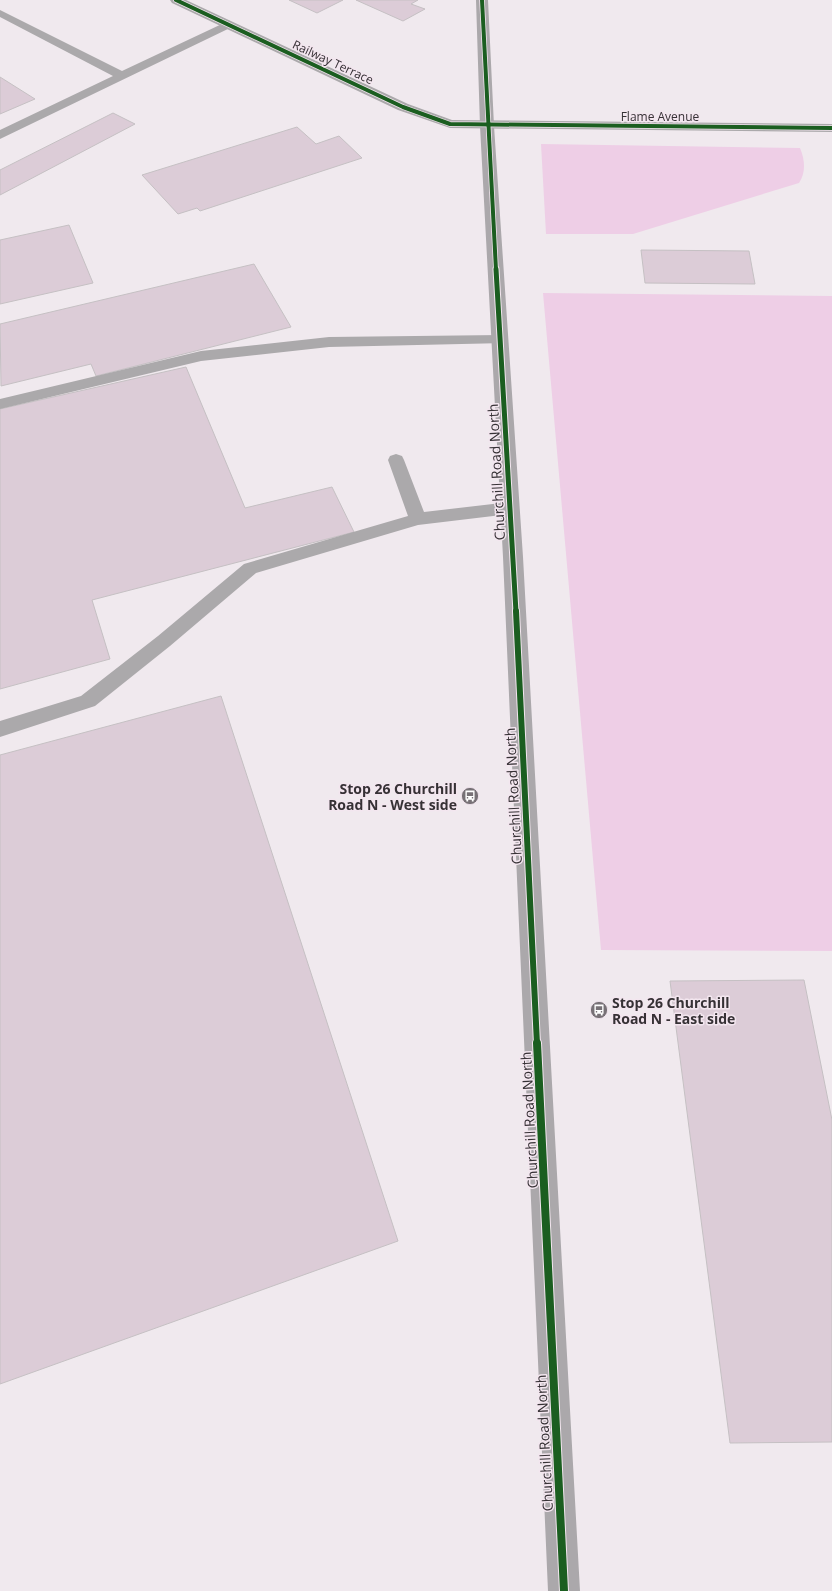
<svg xmlns="http://www.w3.org/2000/svg" width="832" height="1591" font-family="'Open Sans',sans-serif">
  <style>
    .green { fill: #eecee6 }
    .building { fill: #dcccd7; stroke: #c5c0c3 }
    .lines { fill: none; stroke-linecap: round; stroke-linejoin: round }
    .lane { fill: #aba9ab; fill-rule: evenodd }
    .street { fill: #aba9ab; fill-rule: evenodd }
    .secondary { fill: #aba8ab; fill-rule: evenodd }
    .cycleway-far3-casing { stroke: #f3e6ef; stroke-width: 5.5 }
    .cycleway-far2-casing { stroke: #f3e6ef; stroke-width: 7 }
    .cycleway-far1-casing { stroke: #f3e6ef; stroke-width: 8 }
    .cycleway-casing { stroke: #f3e6ef; stroke-width: 10 }
    .cycleway-far3 { stroke: #1b5e20; stroke-width: 4 }
    .cycleway-far2 { stroke: #1b5e20; stroke-width: 5 }
    .cycleway-far1 { stroke: #1b5e20; stroke-width: 6 }
    .cycleway { stroke: #1b5e20; stroke-width: 8 }
    .labels { text-anchor: middle; dominant-baseline: central; stroke-width: 3; stroke-linejoin: round; paint-order: stroke }
    .far-street-label { font-size: 12px; fill: #363135; stroke: #f3e6ef }
    .street-label { font-size: 14px; fill: #363135; stroke: #f3e6ef }
    .poi-label { font-size: 14px; font-weight: bold; fill: #363135; stroke: #f3e6ef; text-anchor: end }
  </style>
  <rect width="100%" height="100%" fill="#f0e9ee"/>
  <g class="green">
    <path d="M 541,144 L 800,148 C 805,160 806,172 799,183 L 633,234 L 546,234 Z"/>
    <polygon points="543,293 832,296 832,951 601,950"/>
  </g>
  <g class="building">
    <polygon points="289,0 343,0 317,13"/>
    <polygon points="356,0 418,0 411,4 425,9 403,21"/>
    <polygon points="0,77 35,99 0,114"/>
    <polygon points="113,113 135,124 0,195 0,170"/>
    <polygon points="297,127 316,144 339,136 362,158 200,211 197,208 178,214 142,175"/>
    <polygon points="69,225 93,283 0,304 0,240"/>
    <polygon points="641,250 749,251 755,284 645,283"/>
    <polygon points="254,264 291,327 96,376 91,364 1,386 0,324"/>
    <polygon points="186,367 245,508 332,487 354,532 92,600 110,659 0,689 0,409"/>
    <polygon points="221,696 398,1241 0,1384 0,755"/>
    <polygon points="804,980 832,1120 832,1442 730,1443 670,981"/>
  </g>
  <g class="lines">
    <g class="lane">
      <polygon points="0,10 122,71 224,23 228,22 234,25 232,27 0,139 0,130 113,76 0,17"/>
      <polygon points="501,335 506,337 508,340 506,343 329,347 201,361 0,409 0,399 201,351 329,337"/>
      <polygon points="396,454 402,456 404,460 424,512 510,502 516,504 518,508 516,512 510,514 418,525 256,573 170,646 95,706 0,737 0,721 81,696 158,636 244,564 408,516 388,460 390,456"/>
    </g>
    <polygon class="street" points="170,0 186,0 408,104 452,120 832,124 832,132 450,128 398,110 172,3"/>
    <polygon class="secondary" points="476,0 488,0 494,126 523,557 580,1591 548,1591 503,557 480,126"/>
    <defs>
      <g id="cycleway-far3">
        <polyline points="176,0 403,107 450,124 832,128"/>
        <polyline points="482,0 496,270"/>
      </g>
      <polyline id="cycleway-far2" points="496,269 516,612"/>
      <polyline id="cycleway-far1" points="516,611 537,1044"/>
      <polyline id="cycleway" points="537,1043 564,1591"/>
    </defs>
    <use href="#cycleway-far3" class="cycleway-far3-casing"/>
    <use href="#cycleway-far2" class="cycleway-far2-casing"/>
    <use href="#cycleway-far1" class="cycleway-far1-casing"/>
    <use href="#cycleway" class="cycleway-casing"/>
    <use href="#cycleway-far3" class="cycleway-far3"/>
    <use href="#cycleway-far2" class="cycleway-far2"/>
    <use href="#cycleway-far1" class="cycleway-far1"/>
    <use href="#cycleway" class="cycleway"/>
  </g>
  <defs>
    <symbol id="bus-disc" viewBox="-11 -11 22 22"><circle r="9.5" fill="#777176" stroke="#f3e6ef"/><path d="M-5-6H5V4H4V6H2V4H-2V6H-4V4H-5ZM-3.5-4V0h7V-4ZM-3.5 1.2v1.5H-2V1.2ZM2 1.2v1.5H3.5V1.2Z" fill="#fff"/></symbol>
  </defs>
  <g fill-rule="evenodd">
    <use href="#bus-disc" x="460" y="786" width="20" height="20"/>
    <use href="#bus-disc" x="589" y="1000" width="20" height="20"/>
  </g>
  <g class="labels">
    <g class="far-street-label">
      <text transform="translate(333 62) rotate(25)">Railway Terrace</text>
      <text x="660" y="116">Flame Avenue</text>
    </g>
    <g class="street-label">
      <text transform="translate(496 472) rotate(-93)">Churchill Road North</text>
      <text transform="translate(513 796) rotate(-93)">Churchill Road North</text>
      <text transform="translate(529 1120) rotate(-93)">Churchill Road North</text>
      <text transform="translate(544 1443) rotate(-93)">Churchill Road North</text>
    </g>
    <g class="poi-label">
      <text x="457" y="788">Stop 26 Churchill<tspan x="457" dy="16">Road N - West side</tspan></text>
      <text x="612" y="1002" text-anchor="start">Stop 26 Churchill<tspan x="612" dy="16">Road N - East side</tspan></text>
    </g>
  </g>
</svg>
